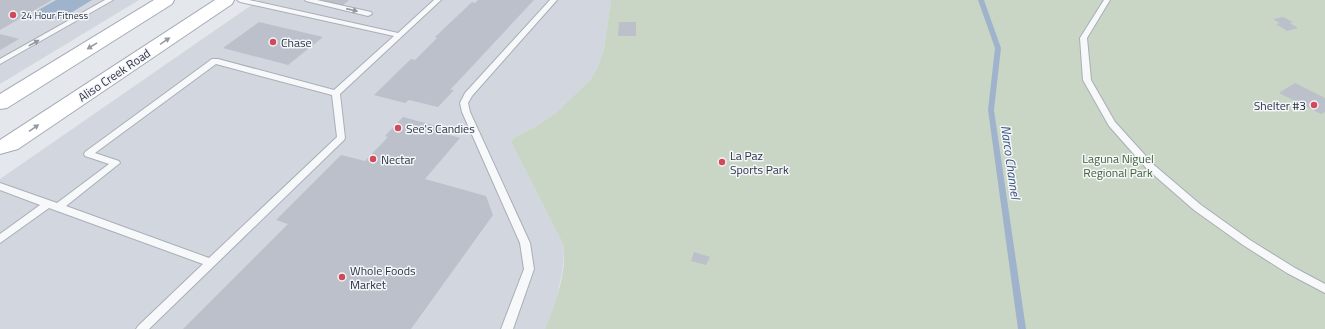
<svg xmlns="http://www.w3.org/2000/svg" width="1325" height="329" font-family="'Titillium Web',sans-serif">
  <style>
    .built { fill: #d2d6de }
    .green { fill: #c9d6c5 }
    .water { fill: #9fb4cc }
    .lines { fill: none; stroke-linecap: round; stroke-linejoin: round }
    .stream { fill: #9fb4cc; fill-rule: evenodd }
    .building { fill: #bbc0ca }
    .service-casing { stroke: #a9aeb7; stroke-width: 2 }
    .primary-casing { stroke: #a3abb8; stroke-width: 2 }
    .service { fill: #f7f8fa; fill-rule: evenodd }
    .primary { fill: #fff; fill-rule: evenodd }
    .oneway { fill: #9196a0 }
    .oneway2 { fill: #959aa2 }
    .poi-dot { fill: #d1495b; stroke: #f4f6f9; stroke-width: 1.5 }
    .labels { text-anchor: middle; dominant-baseline: central; stroke-width: 3; stroke-linejoin: round; paint-order: stroke }
    .far-poi-label { font-size: 10px; fill: #2b3445; stroke: #f4f6f9; text-anchor: start }
    .poi-label { font-size: 12px; fill: #2b3445; stroke: #f4f6f9; text-anchor: start }
    .street-label { font-size: 12px; fill: #2b3445; stroke: #f4f6f9 }
    .park-label { font-size: 12px; fill: #3f6138; stroke: #f4f6f9 }
    .water-label { font-size: 13px; font-style: italic; fill: #34527a; stroke: #f4f6f9 }
  </style>
  <rect width="100%" height="100%" fill="#e4e7ec"/>
  <g class="built">
    <polygon points="0,0 139,0 0,84"/>
    <polygon points="259,0 611,0 604,49 597,68 591,79 557,112 537,126 515,137 511,142 563,244 564,253 562,274 556,300 545,329 0,329 0,179"/>
  </g>
  <path class="green" d="M 611,0 L 1325,0 L 1325,329 L 545,329 C 555,303 568,272 563,244 L 511,142 L 515,137 L 537,126 L 557,112 L 591,79 L 597,68 L 604,49 Z"/>
  <polygon class="water" points="56,0 92,0 59,20 33,13"/>
  <g class="lines">
    <polygon class="stream" points="978,0 984,0 1001,48 994,110 1026,329 1018,329 988,110 995,48"/>
  </g>
  <g class="building">
    <polygon points="0,0 52,0 0,30"/>
    <polygon points="320,0 349,0 342,6"/>
    <polygon points="478,0 534,0 450,90 454,90 438,107 409,100 405,103 374,95 411,59 415,60 437,38 435,37 472,2 475,3"/>
    <polygon points="1283,17 1293,22 1290,23 1298,28 1287,31 1276,24 1280,23 1273,19"/>
    <polygon points="259,22 323,37 288,65 223,48"/>
    <polygon points="619,22 636,22 636,36 618,36"/>
    <polygon points="0,34 19,39 0,50"/>
    <polygon points="1295,83 1325,98 1325,112 1321,114 1279,93"/>
    <polygon points="403,117 447,129 443,133 460,138 425,179 486,196 493,215 411,329 183,329 288,224 276,220 341,155 365,161 388,137 385,136"/>
    <polygon points="694,252 710,257 706,265 691,261"/>
  </g>
  <g class="lines">
    <defs>
      <g id="service">
        <polygon points="105,0 113,0 0,64 0,59"/>
        <path d="M 237,0 L 249,0 L 398,33 L 434,0 L 441,0 L 340,94 L 345,138 L 344,140 L 149,329 L 136,329 L 138,326 L 203,264 L 49,208 L 0,243 L 0,234 L 40,205 L 0,190 L 0,183 L 57,203 L 109,164 L 85,156 L 84,154 L 85,152 L 212,59 L 218,59 L 334,90 L 394,36 L 240,2 ZM 216,64 L 332,95 L 337,137 L 209,258 L 66,206 L 120,163 L 119,161 L 95,153 Z"/>
        <polygon points="305,0 317,0 371,12 372,14 368,16 306,1"/>
        <polygon points="550,0 557,0 472,96 468,103 470,112 530,243 534,269 513,329 501,329 524,269 520,243 462,112 460,103 465,93"/>
        <polygon points="1104,0 1110,0 1087,38 1091,80 1115,122 1154,165 1201,205 1250,240 1295,268 1325,284 1325,293 1287,273 1243,245 1194,210 1147,169 1109,126 1083,80 1080,38"/>
      </g>
      <g id="primary">
        <polygon points="154,0 174,0 172,4 7,108 0,109 0,94"/>
        <polygon points="215,0 234,0 232,4 18,149 0,154 0,140"/>
      </g>
    </defs>
    <use href="#service" class="service-casing"/>
    <use href="#primary" class="primary-casing"/>
    <use href="#service" class="service"/>
    <use href="#primary" class="primary"/>
  </g>
  <defs><path id="oneway-solid" d="M-6-.8H1V-3.2L6.5 0L1 3.2V.8H-6Z"/></defs>
  <g class="oneway">
    <use href="#oneway-solid" transform="translate(352 10) rotate(13)"/>
    <use href="#oneway-solid" transform="translate(34 43) rotate(-29)"/>
  </g>
  <g class="oneway2">
    <use href="#oneway-solid" transform="translate(165 41) rotate(-34)"/>
    <use href="#oneway-solid" transform="translate(92 46) rotate(148)"/>
    <use href="#oneway-solid" transform="translate(34 128) rotate(-34)"/>
  </g>
  <g class="poi-dot">
    <circle cx="13" cy="15" r="4"/>
    <circle cx="273" cy="42" r="4"/>
    <circle cx="1314" cy="105" r="4"/>
    <circle cx="398" cy="128" r="4"/>
    <circle cx="373" cy="159" r="4"/>
    <circle cx="722" cy="162" r="4"/>
    <circle cx="342" cy="277" r="4"/>
  </g>
  <g class="labels">
    <g class="far-poi-label">
      <text x="21" y="15">24 Hour Fitness</text>
    </g>
    <g class="poi-label">
      <text x="281" y="42">Chase</text>
      <text x="1306" y="105" text-anchor="end">Shelter #3</text>
      <text x="406" y="128">See's Candies</text>
      <text x="730" y="155">La Paz<tspan x="730" dy="14">Sports Park</tspan></text>
      <text x="381" y="159">Nectar</text>
      <text x="350" y="270">Whole Foods<tspan x="350" dy="14">Market</tspan></text>
    </g>
    <g class="street-label">
      <text transform="translate(114 75) rotate(-34)">Aliso Creek Road</text>
    </g>
    <g class="park-label">
      <text x="1118" y="158">Laguna Niguel<tspan x="1118" dy="14">Regional Park</tspan></text>
    </g>
    <g class="water-label">
      <text transform="translate(1011 162) rotate(82)">Narco Channel</text>
    </g>
  </g>
</svg>
